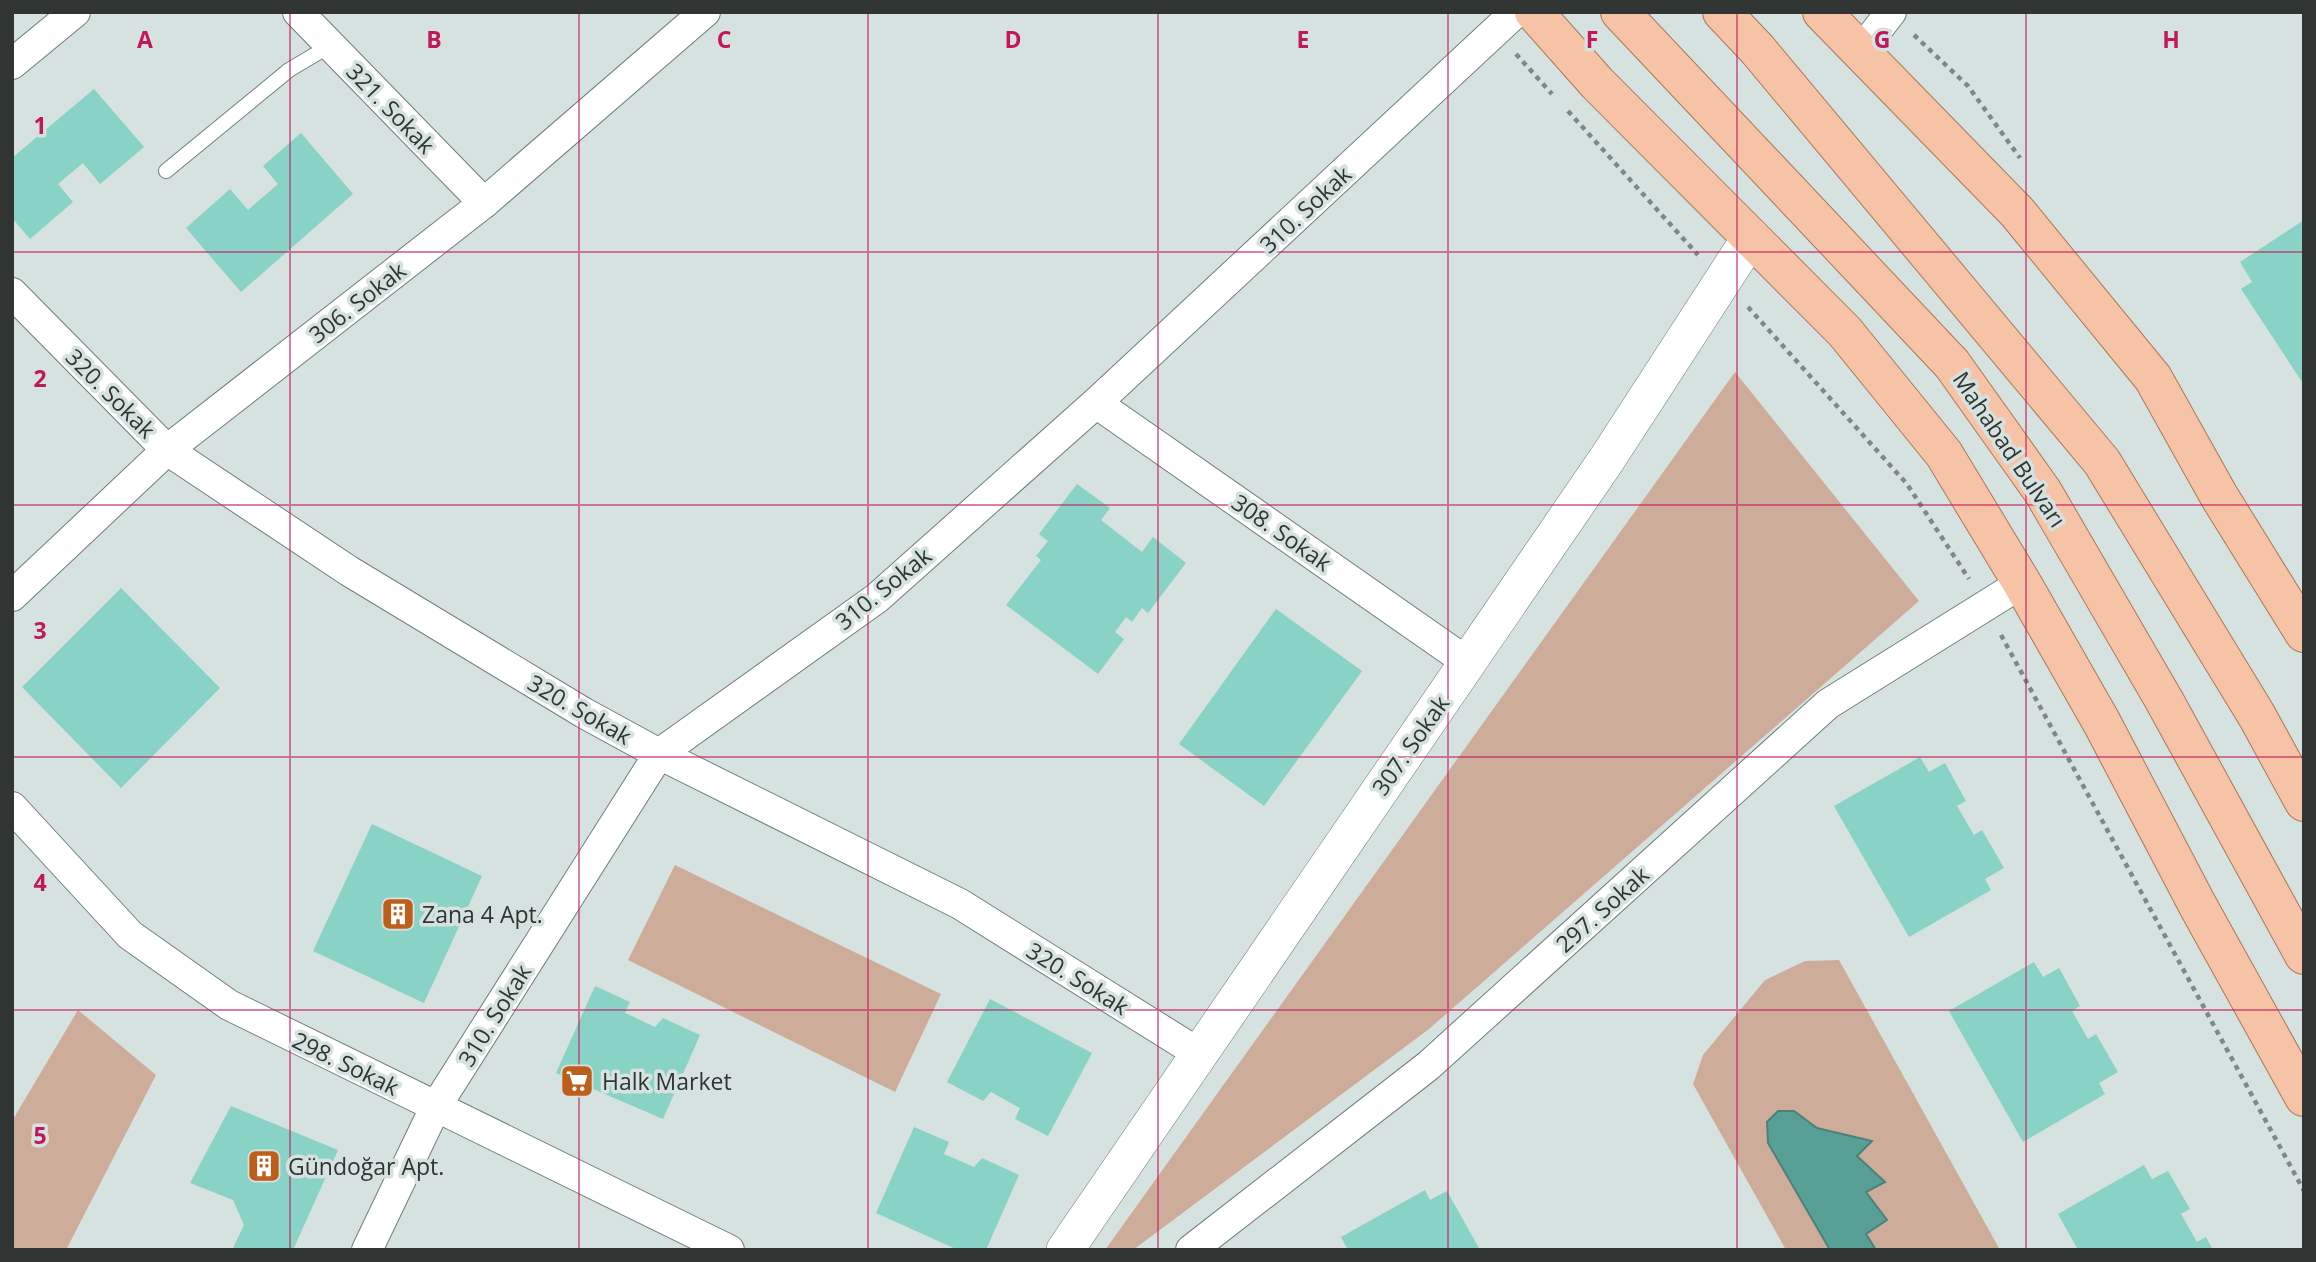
<svg xmlns="http://www.w3.org/2000/svg" width="2316" height="1262" font-family="'Open Sans',sans-serif">
  <style>
    .green { fill: #ceac9a }
    .water { fill: #58a095; stroke: #4c8078; stroke-width: 2 }
    .building { fill: #89d2c6 }
    .lines { fill: none; stroke-linecap: round; stroke-linejoin: round }
    .service-casing { stroke: #727e7c; stroke-width: 16 }
    .minor-casing { stroke: #727e7c; stroke-width: 32 }
    .tertiary-casing { stroke: #727e7c; stroke-width: 38 }
    .primary-casing { stroke: #ad7757; stroke-width: 40 }
    .path { stroke: #7f8886; stroke-width: 4.5; stroke-dasharray: 5 5; stroke-linecap: butt }
    .service { stroke: #fff; stroke-width: 14 }
    .minor { stroke: #fff; stroke-width: 30 }
    .tertiary { stroke: #fff; stroke-width: 37 }
    .primary { stroke: #f6c3a6; stroke-width: 38 }
    .grid { fill: none; stroke: #c2185b; stroke-width: 2; stroke-opacity: 0.55 }
    .labels { text-anchor: middle; dominant-baseline: central; stroke-width: 7; stroke-linejoin: round; paint-order: stroke }
    .street-label { font-size: 23px; fill: #303534; stroke: #d5e2df }
    .poi-label { font-size: 23px; fill: #303534; stroke: #d5e2df; text-anchor: start }
    .grid-label { font-size: 23px; text-anchor: middle; font-weight: bold; fill: #c2185b; stroke: #d5e2df; stroke-width: 7; stroke-linejoin: round; paint-order: stroke }
  </style>
  <rect width="100%" height="100%" fill="#d5e2df"/>
  <g class="green">
    <polygon points="1735,372 1919,601 1429,1029 1133,1250 1105,1250"/>
    <polygon points="675,865 941,994 895,1092 628,960"/>
    <polygon points="1839,960 2000,1250 1786,1250 1693,1084 1703,1055 1765,980 1805,961"/>
    <polygon points="78,1010 156,1075 66,1250 12,1250 12,1121"/>
  </g>
  <polygon class="water" points="1778,1111 1794,1111 1817,1128 1872,1141 1857,1156 1885,1182 1866,1192 1887,1220 1866,1234 1876,1250 1830,1250 1768,1143 1767,1122"/>
  <g class="building">
    <polygon points="94,89 144,147 100,184 83,163 58,184 73,202 30,239 12,218 12,158"/>
    <polygon points="301,133 353,194 241,292 186,228 230,189 248,210 278,184 263,166"/>
    <polygon points="2304,220 2304,385 2241,289 2252,282 2240,262"/>
    <polygon points="1077,484 1110,508 1101,520 1142,552 1153,537 1186,563 1148,613 1142,608 1132,622 1126,617 1115,632 1124,639 1098,674 1006,605 1041,560 1036,556 1048,541 1039,534"/>
    <polygon points="121,588 220,688 121,788 22,687"/>
    <polygon points="1276,609 1362,671 1264,806 1179,744"/>
    <polygon points="1920,757 1929,772 1945,763 1966,801 1957,806 1974,835 1982,830 2004,868 1985,879 1991,890 1909,937 1834,806"/>
    <polygon points="372,824 482,876 424,1003 313,951"/>
    <polygon points="2034,962 2043,977 2059,968 2080,1006 2072,1011 2088,1039 2096,1034 2118,1072 2099,1083 2105,1094 2023,1142 1949,1011"/>
    <polygon points="595,986 630,1002 625,1013 655,1027 663,1018 700,1035 663,1119 556,1073"/>
    <polygon points="990,999 1092,1053 1048,1136 1015,1119 1020,1108 991,1092 983,1101 947,1082"/>
    <polygon points="231,1106 338,1150 293,1250 232,1250 244,1225 233,1200 190,1183"/>
    <polygon points="914,1127 949,1142 944,1154 974,1167 982,1158 1019,1175 986,1250 958,1250 876,1213"/>
    <polygon points="2144,1165 2152,1179 2168,1171 2190,1209 2181,1214 2197,1242 2206,1237 2213,1250 2078,1250 2058,1214"/>
    <polygon points="1425,1190 1430,1200 1447,1191 1480,1250 1348,1250 1341,1237"/>
  </g>
  <g class="lines">
    <defs>
      <polyline id="service" points="166,171 289,70 331,45"/>
      <g id="minor">
        <polyline points="298,12 484,203"/>
        <polyline points="1860,52 1891,12"/>
        <polyline points="12,64 75,12"/>
        <polyline points="12,293 167,450 349,571 584,713 659,754 960,904 1198,1053"/>
        <polyline points="1096,403 1467,662"/>
        <polyline points="12,596 167,450 484,203 705,12"/>
        <polyline points="12,807 130,935 229,1005 729,1250"/>
        <polyline points="367,1250 435,1108 659,754 877,598 1096,403 1516,12"/>
        <polyline points="1191,1250 1428,1066 1828,704 2022,583"/>
      </g>
      <polyline id="tertiary" points="1065,1250 1607,459 1751,237"/>
      <g id="primary">
        <polyline points="1534,12 1597,83 1845,332 1944,454 2022,583 2102,723 2198,906 2304,1097"/>
        <polyline points="1620,12 1952,364 2043,492 2164,700 2304,955"/>
        <polyline points="1722,12 1757,49 2102,462 2257,716 2304,802"/>
        <polyline points="1822,12 2017,212 2153,378 2219,496 2304,633"/>
      </g>
    </defs>
    <use href="#service" class="service-casing"/>
    <use href="#minor" class="minor-casing"/>
    <use href="#tertiary" class="tertiary-casing"/>
    <use href="#primary" class="primary-casing"/>
    <g class="path">
      <polyline points="1914,35 1968,86 2020,158"/>
      <polyline points="1516,54 1552,94"/>
      <polyline points="1568,111 1698,255"/>
      <polyline points="1748,307 1907,484 1969,579"/>
      <polyline points="2001,635 2304,1191"/>
    </g>
    <use href="#service" class="service"/>
    <use href="#minor" class="minor"/>
    <use href="#tertiary" class="tertiary"/>
    <use href="#primary" class="primary"/>
  </g>
  <path class="grid" d="M 290,12 L 290,1250M 579,12 L 579,1250M 868,12 L 868,1250M 1158,12 L 1158,1250M 1448,12 L 1448,1250M 1737,12 L 1737,1250M 2026,12 L 2026,1250M 12,252 L 2304,252M 12,505 L 2304,505M 12,757 L 2304,757M 12,1010 L 2304,1010"/>
  <defs>
    <symbol id="building-square" viewBox="-11 -11 22 22"><rect x="-9" y="-9" width="18" height="18" rx="4" fill="#bd5e1a" stroke="#d5e2df"/><path d="M-4-6H4V6H1V3H-1V6H-4ZM-2.5-4.3h1.7v1.8h-1.7ZM.8-4.3h1.7v1.8H.8ZM-2.5-1h1.7V.8h-1.7ZM.8-1h1.7V.8H.8Z" fill="#fff"/></symbol>
    <symbol id="supermarket-square" viewBox="-11 -11 22 22"><rect x="-9" y="-9" width="18" height="18" rx="4" fill="#bd5e1a" stroke="#d5e2df"/><path d="M-6-5.5h2.5l.6 2H6L4.5 2H-2.5L-4.4-4H-6ZM-1.5 3.2a1.3 1.3 0 1 0 .1 0ZM3 3.2a1.3 1.3 0 1 0 .1 0Z" fill="#fff"/></symbol>
  </defs>
  <g fill-rule="evenodd">
    <use href="#building-square" x="379" y="895" width="38" height="38"/>
    <use href="#supermarket-square" x="558" y="1062" width="38" height="38"/>
    <use href="#building-square" x="245" y="1147" width="38" height="38"/>
  </g>
  <g class="labels">
    <g class="street-label">
      <text transform="translate(391 108) rotate(46)">321. Sokak</text>
      <text transform="translate(1305 209) rotate(-43)">310. Sokak</text>
      <text transform="translate(357 302) rotate(-38)">306. Sokak</text>
      <text transform="translate(111 393) rotate(45)">320. Sokak</text>
      <text transform="translate(2010 449) rotate(56)">Mahabad Bulvarı</text>
      <text transform="translate(1282 532) rotate(35)">308. Sokak</text>
      <text transform="translate(883 588) rotate(-39)">310. Sokak</text>
      <text transform="translate(580 709) rotate(30)">320. Sokak</text>
      <text transform="translate(1410 745) rotate(-55)">307. Sokak</text>
      <text transform="translate(1602 909) rotate(-42)">297. Sokak</text>
      <text transform="translate(1078 978) rotate(32)">320. Sokak</text>
      <text transform="translate(494 1015) rotate(-58)">310. Sokak</text>
      <text transform="translate(346 1063) rotate(26)">298. Sokak</text>
    </g>
    <g class="poi-label">
      <text x="422" y="914">Zana 4 Apt.</text>
      <text x="602" y="1081">Halk Market</text>
      <text x="288" y="1166">Gündoğar Apt.</text>
    </g>
  </g>
  <g class="grid-label">
    <text x="145" y="48">A</text>
    <text x="434" y="48">B</text>
    <text x="724" y="48">C</text>
    <text x="1013" y="48">D</text>
    <text x="1303" y="48">E</text>
    <text x="1592" y="48">F</text>
    <text x="1882" y="48">G</text>
    <text x="2171" y="48">H</text>
    <text x="40" y="134">1</text>
    <text x="40" y="387">2</text>
    <text x="40" y="639">3</text>
    <text x="40" y="891">4</text>
    <text x="40" y="1144">5</text>
  </g>
  <rect width="2316" height="1262" fill="none" stroke="#303534" stroke-width="28"/>
</svg>
